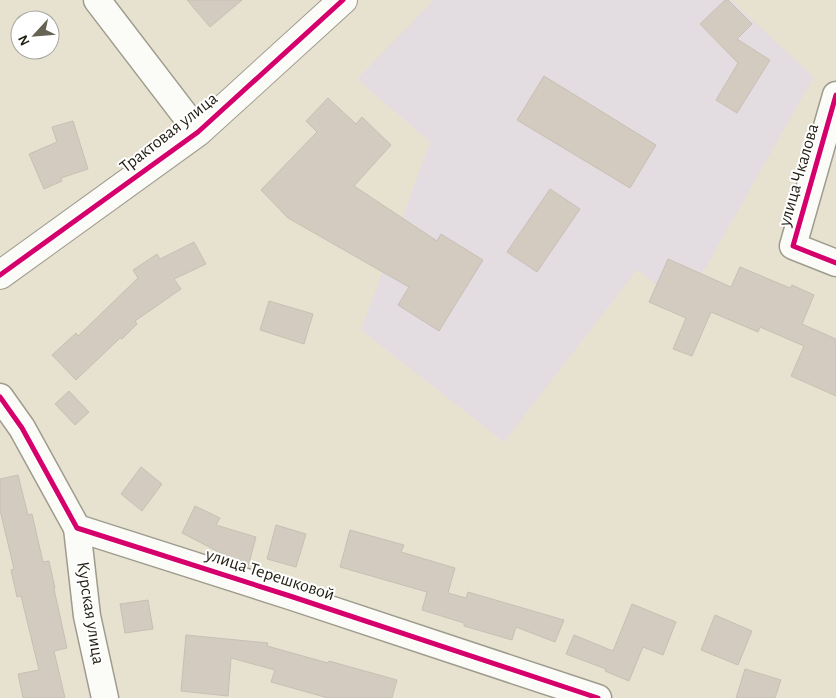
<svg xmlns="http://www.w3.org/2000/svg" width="836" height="698" font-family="'Alegreya Sans',sans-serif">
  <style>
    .commercial { fill: #e3dde1 }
    .building { fill: #d3cbc0; stroke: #c8bfb4 }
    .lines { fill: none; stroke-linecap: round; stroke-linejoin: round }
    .street-casing { stroke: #9f9b8d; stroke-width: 29 }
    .secondary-casing { stroke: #9f9b8d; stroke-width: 30 }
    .street { stroke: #fbfbf8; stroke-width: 26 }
    .secondary { stroke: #fbfbf8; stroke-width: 28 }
    .cycleway-casing { stroke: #fff; stroke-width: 8 }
    .cycleway { stroke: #d6006c; stroke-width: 5 }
    .labels { text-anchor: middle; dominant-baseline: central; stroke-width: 4; stroke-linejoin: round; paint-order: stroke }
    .street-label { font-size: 18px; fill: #211e12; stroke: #fff }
  </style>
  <rect width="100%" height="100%" fill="#e7e2d0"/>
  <polygon class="commercial" points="434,0 731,0 814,77 684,306 637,270 504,442 361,330 430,142 357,79"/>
  <g class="building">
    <polygon points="187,0 242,0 210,27"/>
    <polygon points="725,0 728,0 752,24 737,39 770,60 737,113 716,100 738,63 700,24"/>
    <polygon points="544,76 656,145 630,188 517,120"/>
    <polygon points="328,98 356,124 362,117 391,145 354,186 437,241 441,234 483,260 439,331 398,305 409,287 288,218 261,190 317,132 306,121"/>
    <polygon points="73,121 88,169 61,178 62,181 44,189 29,154 57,142 52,127"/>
    <polygon points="550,189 580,209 537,272 507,252"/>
    <polygon points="194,242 206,264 174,279 181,289 135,321 137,324 122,339 120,338 76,380 52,355 76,333 78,336 138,278 133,270 157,254 160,259"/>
    <polygon points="668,259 731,287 740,267 790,288 792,285 814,295 802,324 836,339 836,396 791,376 804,346 760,327 758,332 711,312 692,356 673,349 686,318 649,302"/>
    <polygon points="269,301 313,314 304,344 260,330"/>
    <polygon points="69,391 89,412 75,425 55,404"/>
    <polygon points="141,467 162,484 142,511 121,494"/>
    <polygon points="18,475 28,515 32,514 43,562 49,561 55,588 54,589 67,648 54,651 65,698 23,698 18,674 39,670 21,596 17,597 11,570 14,569 0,510 0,479"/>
    <polygon points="195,506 220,518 216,525 256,537 248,567 182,533"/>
    <polygon points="276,525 306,534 296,567 267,559"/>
    <polygon points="350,530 404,545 401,552 455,568 448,593 466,598 468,592 564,620 555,642 516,627 512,640 464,626 464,623 422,610 427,592 340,567"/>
    <polygon points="148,600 153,629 125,633 120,604"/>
    <polygon points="632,604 676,622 663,655 643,647 629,681 605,671 606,669 566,654 574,635 613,651"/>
    <polygon points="715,615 752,631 738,665 701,650"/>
    <polygon points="186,635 268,643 267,646 328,663 329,661 397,680 392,698 328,698 271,682 275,670 231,658 228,696 181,691"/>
    <polygon points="745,669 781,680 775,698 736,698"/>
  </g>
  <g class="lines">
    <defs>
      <g id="street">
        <polyline points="97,0 198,132"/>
        <polyline points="836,95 793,246 836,263"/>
        <polyline points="0,397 22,428 77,528 290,596 598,698"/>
        <polyline points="77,528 87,616 105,698"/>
      </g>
      <polyline id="secondary" points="0,275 198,132 343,0"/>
    </defs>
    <use href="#street" class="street-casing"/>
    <use href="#secondary" class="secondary-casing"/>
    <use href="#street" class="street"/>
    <use href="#secondary" class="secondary"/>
    <defs>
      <g id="cycleway">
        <polyline points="836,95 793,246 836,263"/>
        <polyline points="0,275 198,132 343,0"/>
        <polyline points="0,397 22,428 77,528 290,596 598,698"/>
      </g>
    </defs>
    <use href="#cycleway" class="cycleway-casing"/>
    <use href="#cycleway" class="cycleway"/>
  </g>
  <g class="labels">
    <g class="street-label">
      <text transform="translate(169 133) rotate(-38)">Трактовая улица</text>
      <text transform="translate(799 175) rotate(-74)">улица Чкалова</text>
      <text transform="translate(270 575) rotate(18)">улица Терешковой</text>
      <text transform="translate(90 613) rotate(81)">Курская улица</text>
    </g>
  </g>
  <g transform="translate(35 35) rotate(244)"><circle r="24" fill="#ffffff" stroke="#a6a5a0"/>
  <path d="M0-4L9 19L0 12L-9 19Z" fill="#666354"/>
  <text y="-8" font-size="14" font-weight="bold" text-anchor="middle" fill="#211e12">N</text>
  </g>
</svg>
